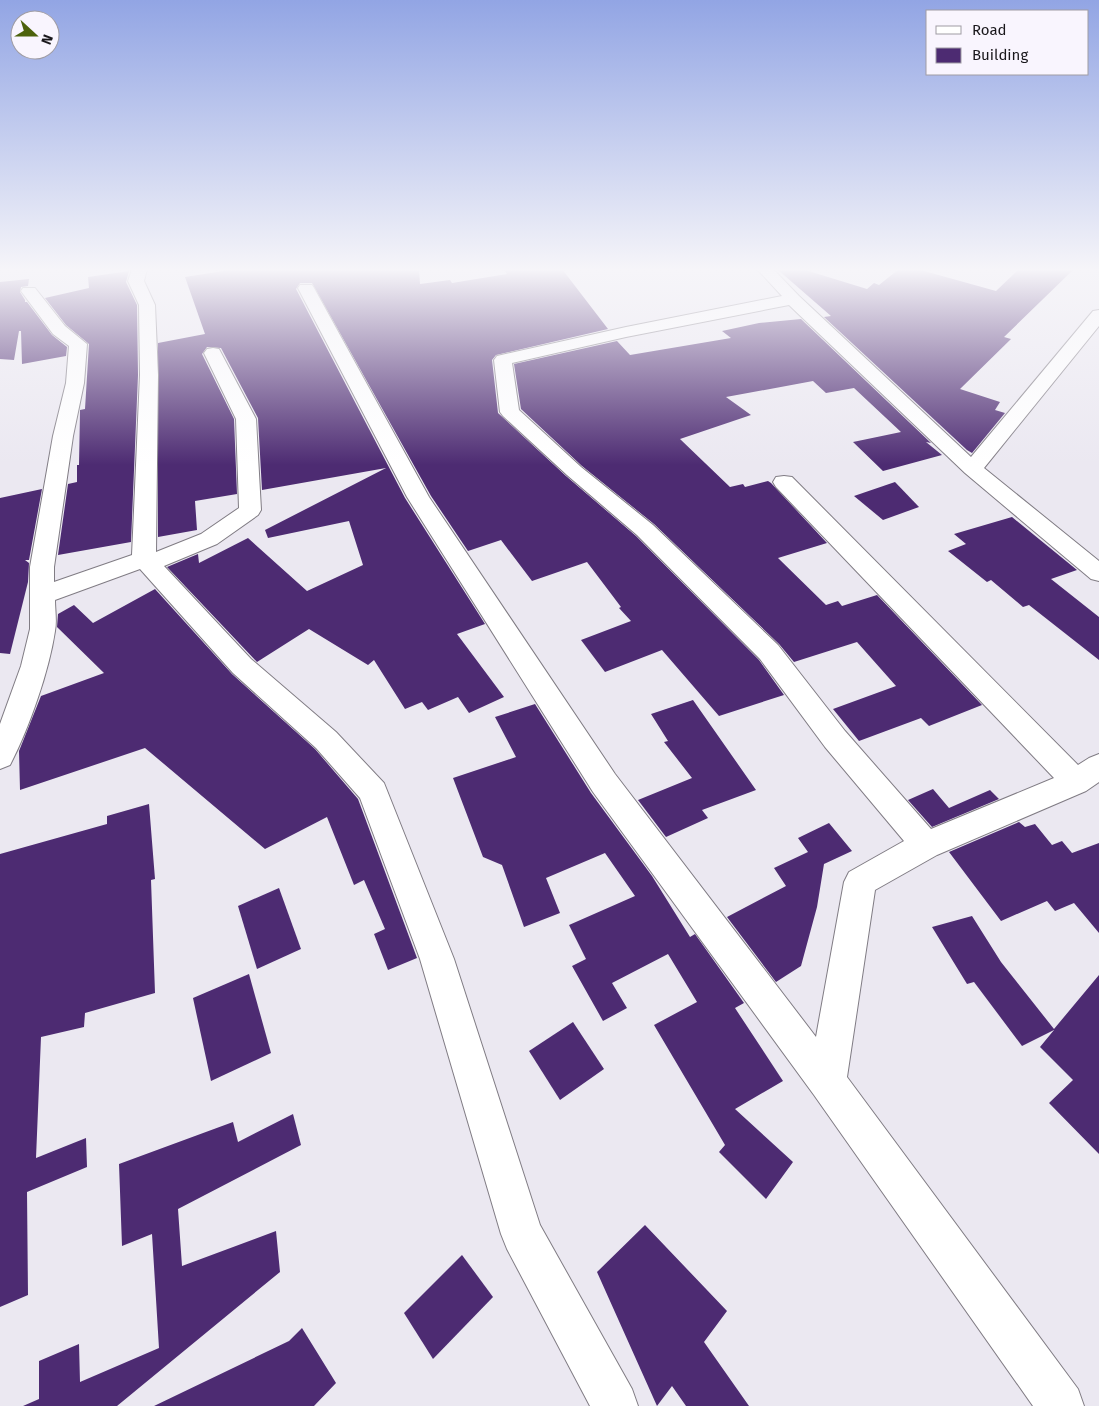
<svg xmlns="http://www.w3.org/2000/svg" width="1099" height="1406" font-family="'Fira Sans',sans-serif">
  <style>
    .building { fill: #4d2b72 }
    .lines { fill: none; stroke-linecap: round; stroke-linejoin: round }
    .minor-casing { stroke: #807c84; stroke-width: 2 }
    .minor { fill: #fff; fill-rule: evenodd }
  </style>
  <rect width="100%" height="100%" fill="#ebe8f1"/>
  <g class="building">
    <polygon points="236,269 419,269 420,284 450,280 452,283 507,274 503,269 562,269 608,329 496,355 492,360 498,413 566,476 636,536 759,660 784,695 719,716 662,650 605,672 581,640 631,621 619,608 621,607 587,562 532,581 501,540 468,551 431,496 312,283 300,283 296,289 405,498 485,624 457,634 504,697 469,713 458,697 428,710 422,702 405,709 374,660 368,665 309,629 257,662 167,567 198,554 199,563 248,538 307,591 363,565 349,521 268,538 265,530 386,468 262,490 258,418 221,348 207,347 202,354 234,419 237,494 195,501 197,530 158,537 158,343 205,334 185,277"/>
    <polygon points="777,269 802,269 867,289 874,283 879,285 899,269 917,269 996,291 1019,269 1074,269 1004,337 1011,339 960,389 1000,402 995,410 1005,413 972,453 967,450 824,317 831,316"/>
    <polygon points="129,271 126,282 137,305 138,375 131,542 58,555 68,484 77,482 77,465 79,465 80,412 80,410 85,409 89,344 66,325 45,298 89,288 88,277"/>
    <polygon points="29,279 28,286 21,287 20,292 25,300 25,302 27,302 52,335 67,347 66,356 22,364 21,331 19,331 14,360 0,359 0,282"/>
    <polygon points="801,319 931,443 926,442 942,455 883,471 853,442 901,432 854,388 826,393 813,381 726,397 751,415 680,439 730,487 743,484 745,487 768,481 771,483 827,543 778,558 826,605 838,601 842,606 877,595 982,705 929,726 921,718 859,741 833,709 896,686 857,642 794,662 779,644 654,524 582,466 521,409 514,364 617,341 630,355 731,338 722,331 759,323"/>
    <polygon points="895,482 919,507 883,520 854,496"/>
    <polygon points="42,489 29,560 25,560 29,563 28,582 10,654 0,653 0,498"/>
    <polygon points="1012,517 1077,570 1051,579 1099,617 1099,660 1029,605 1023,607 991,580 987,582 948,551 966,544 954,534"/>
    <polygon points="155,589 232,674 315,749 358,799 417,958 388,970 374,934 385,929 364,880 354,885 327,817 265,849 145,748 20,790 19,751 41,696 104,673 57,627 58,614 74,605 93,623"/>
    <polygon points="693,700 756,790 702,810 708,818 666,837 638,800 692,778 664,742 668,741 651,714"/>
    <polygon points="535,704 591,793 652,876 690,937 695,934 744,1003 735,1008 783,1081 735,1109 793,1162 766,1199 719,1152 725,1145 654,1025 697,1002 668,954 612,983 627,1008 603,1021 572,966 586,959 569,925 635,896 605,853 546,878 560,913 524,927 502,865 483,857 453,778 516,757 495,717"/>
    <polygon points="933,789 949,808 990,790 999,799 932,827 908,800"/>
    <polygon points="149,804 155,879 151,880 155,993 85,1013 84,1027 41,1037 36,1158 86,1138 87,1167 27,1192 28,1295 0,1307 0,854 107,824 107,816"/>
    <polygon points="1019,822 1025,827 1035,824 1052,845 1062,841 1072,853 1099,843 1099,933 1074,903 1055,911 1047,901 1001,921 949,852"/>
    <polygon points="829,823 852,851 824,864 817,907 801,966 776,982 727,917 786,886 774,868 808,852 798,838"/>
    <polygon points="279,888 301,949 257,969 238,906"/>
    <polygon points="972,916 1001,962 1054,1029 1099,975 1099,1154 1049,1103 1073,1080 1040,1047 1054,1030 1022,1046 974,982 967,984 932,927"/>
    <polygon points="249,974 271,1053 211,1081 193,998"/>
    <polygon points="573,1022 604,1069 560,1100 529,1051"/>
    <polygon points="293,1114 301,1145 178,1209 182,1266 276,1231 280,1272 117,1406 23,1406 39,1399 39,1361 79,1344 80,1382 159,1348 152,1234 122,1246 119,1164 233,1122 238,1142"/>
    <polygon points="645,1225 727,1311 704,1342 749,1406 686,1406 672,1386 657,1406 597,1272"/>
    <polygon points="462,1255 493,1297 433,1359 404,1313"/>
    <polygon points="302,1328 336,1383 314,1406 154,1406 289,1341"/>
  </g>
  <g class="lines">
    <defs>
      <g id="minor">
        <path d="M 132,269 L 147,269 L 144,281 L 155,305 L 158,375 L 156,552 L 201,534 L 239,508 L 236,419 L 204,353 L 207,349 L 213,348 L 219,349 L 256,419 L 261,510 L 258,515 L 217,544 L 164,566 L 251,659 L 336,732 L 384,783 L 454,959 L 540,1225 L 632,1389 L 638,1406 L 590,1406 L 507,1249 L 501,1234 L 420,959 L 360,798 L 316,748 L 233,673 L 140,569 L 55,600 C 55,610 57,621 55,631 C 49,671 29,729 10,765 L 0,769 L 0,724 L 21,666 L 30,629 L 30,567 L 53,436 L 66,383 L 69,346 L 53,334 L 21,291 L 23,288 L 35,288 L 65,326 L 87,344 L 84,383 L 73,436 L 54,567 L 54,582 L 132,555 L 140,375 L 139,305 L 128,281 Z"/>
        <polygon points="757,269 773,269 799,296 971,457 1093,311 1099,310 1099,326 984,468 1099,561 1099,581 1091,579 965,473 789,305 626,337 512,363 519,410 581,467 653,525 778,645 845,731 931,829 1054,778 776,487 773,482 776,477 784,476 792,477 1078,765 1089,758 1099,754 1099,782 1086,791 937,855 875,890 847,1077 1078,1389 1084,1406 1033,1406 814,1095 593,792 407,497 298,288 300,285 312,285 314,288 429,497 615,774 816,1037 844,882 849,872 904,841 825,747 760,659 637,535 567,475 503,416 500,412 494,360 497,356 626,327 782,296"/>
      </g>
    </defs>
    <use href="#minor" class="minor-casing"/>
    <use href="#minor" class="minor"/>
  </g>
  <linearGradient id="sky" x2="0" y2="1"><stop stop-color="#92a5e4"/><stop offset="0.58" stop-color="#f6f5f9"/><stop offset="1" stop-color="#f6f5f9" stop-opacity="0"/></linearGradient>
  <rect width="1099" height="465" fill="url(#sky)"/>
  <rect x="926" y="10" width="162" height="65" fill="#f9f5fe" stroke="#9f9ca3"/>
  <rect x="936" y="26" width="25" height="8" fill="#ffffff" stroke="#9f9ca3"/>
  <text x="972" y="35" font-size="15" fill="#19171b">Road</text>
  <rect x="936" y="48" width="25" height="15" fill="#4d2b72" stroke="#9f9ca3"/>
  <text x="972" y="60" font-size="15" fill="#19171b">Building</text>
  <g transform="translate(35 35) rotate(111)"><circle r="24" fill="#f9f5fe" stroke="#9f9ca3"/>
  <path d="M0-4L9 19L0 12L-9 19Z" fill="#4d620c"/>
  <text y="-8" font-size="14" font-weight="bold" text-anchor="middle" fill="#19171b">N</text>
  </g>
</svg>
